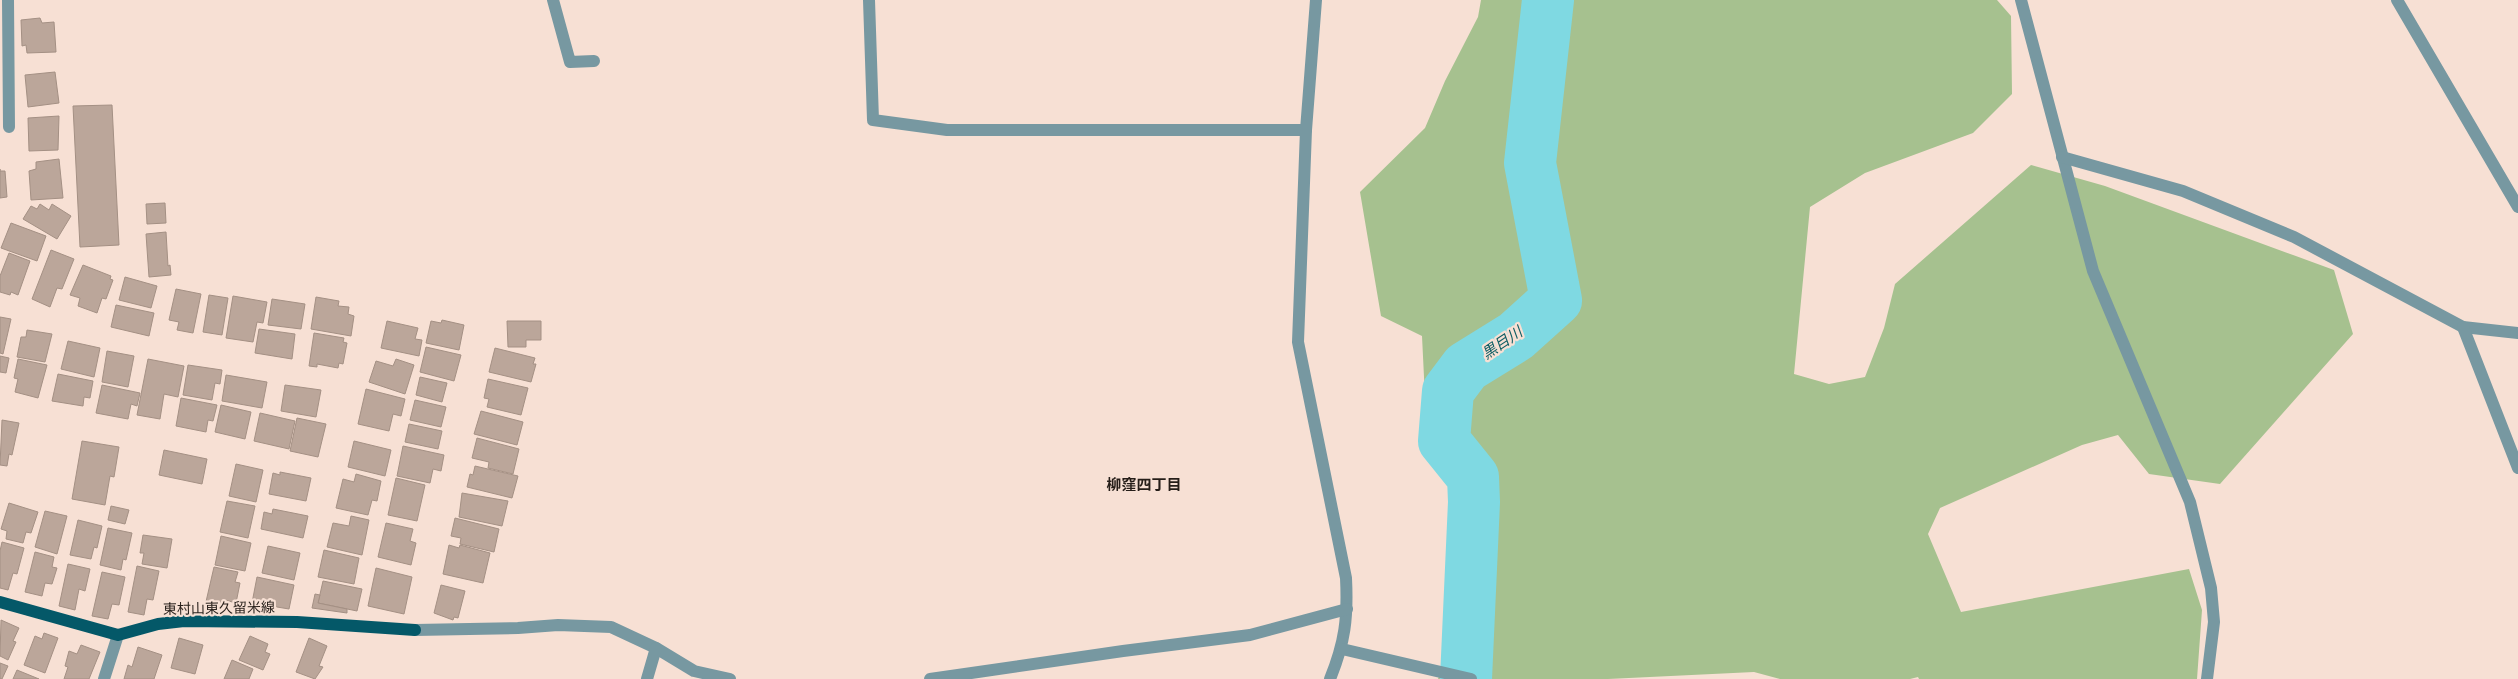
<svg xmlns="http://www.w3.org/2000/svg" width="2518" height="679" font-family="Raleway,'Noto Sans JP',sans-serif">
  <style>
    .green { fill: #a6c18f }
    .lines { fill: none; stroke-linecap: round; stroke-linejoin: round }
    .river { stroke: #7fd9e2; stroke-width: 52 }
    .building { fill: #bba69a; stroke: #a49084 }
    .minor { stroke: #7798a1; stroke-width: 12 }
    .major { stroke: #045868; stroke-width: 12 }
    .labels { text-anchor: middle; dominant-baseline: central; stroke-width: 4.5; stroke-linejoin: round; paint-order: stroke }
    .street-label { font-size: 14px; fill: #261e19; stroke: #f7e0d4 }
    .water-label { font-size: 15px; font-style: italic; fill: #0f5e64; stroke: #f7e0d4 }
    .neighbourhood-label { font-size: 15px; font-weight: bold; fill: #261e19; stroke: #f7e0d4 }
  </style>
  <rect width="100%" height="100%" fill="#f7e0d4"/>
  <polygon class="green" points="1481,0 1997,0 2011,16 2012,94 1973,133 1865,173 1810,207 1794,374 1829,384 1865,377 1884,328 1895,284 2031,165 2105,186 2334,270 2353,334 2220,484 2149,474 2118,435 2082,445 1940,508 1928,534 1961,612 2189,569 2202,610 2197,679 1919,679 1918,677 1910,679 1780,679 1754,672 1608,679 1438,679 1445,658 1459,486 1426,418 1422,336 1381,316 1360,192 1425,128 1445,81 1478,17"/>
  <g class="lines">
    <polyline class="river" points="1466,679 1474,502 1473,477 1444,441 1448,391 1466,367 1516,336 1556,300 1530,163 1548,0"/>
  </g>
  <g class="building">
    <polygon points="40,18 42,23 54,22 56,52 27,53 26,45 22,46 21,20"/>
    <polygon points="55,72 59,103 28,107 25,75"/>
    <polygon points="112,105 119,245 80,247 73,106"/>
    <polygon points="59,116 58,150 29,151 28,118"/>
    <polygon points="59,159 63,198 31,200 29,171 36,169 36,162"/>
    <polygon points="0,169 0,171 5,171 7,197 0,198"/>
    <polygon points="165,203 166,223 147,224 146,204"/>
    <polygon points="40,204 49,210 52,204 71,216 57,239 23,219 31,206 37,209"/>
    <polygon points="11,223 46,236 37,261 1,248"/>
    <polygon points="166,232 168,266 170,265 171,275 149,277 146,234"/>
    <polygon points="51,250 74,259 62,289 57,288 50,307 32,299"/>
    <polygon points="9,253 30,261 18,295 11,292 10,295 0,292 0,276"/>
    <polygon points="83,265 111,276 110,279 113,280 106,299 102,298 97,313 78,306 80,298 70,295"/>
    <polygon points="125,277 157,286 151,308 119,300"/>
    <polygon points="176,289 201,294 193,333 177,330 179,322 169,320"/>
    <polygon points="209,295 228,298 222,335 203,332"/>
    <polygon points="233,296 267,302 263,323 257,322 253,342 226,338"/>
    <polygon points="316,297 339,301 338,306 349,307 348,314 354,316 351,336 311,329"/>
    <polygon points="272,299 305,304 301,329 268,325"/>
    <polygon points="116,305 154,313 149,336 111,327"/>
    <polygon points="0,317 11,319 3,354 0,353"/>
    <polygon points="442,320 464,325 459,350 426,343 431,321 441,323"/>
    <polygon points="387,321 418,328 415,339 422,340 419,356 381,348"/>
    <polygon points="507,321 541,321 541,340 526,340 526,347 508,347"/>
    <polygon points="259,329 295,334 292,359 255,353"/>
    <polygon points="27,330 52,334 45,362 17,357 21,337 26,337"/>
    <polygon points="314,333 344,338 343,342 347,343 343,364 339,363 338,368 317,364 317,367 309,366"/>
    <polygon points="68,341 100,348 94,377 61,369"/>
    <polygon points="426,347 461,355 454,381 420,372"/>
    <polygon points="495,348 535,358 533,364 536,364 531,382 489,372"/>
    <polygon points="107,351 134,356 128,387 102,382"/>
    <polygon points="0,356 9,358 6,373 0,372"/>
    <polygon points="18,359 47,365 38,398 15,392 18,379 14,378"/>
    <polygon points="148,359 184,366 178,397 164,394 160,419 137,415"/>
    <polygon points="396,359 414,365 405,394 369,382 376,361 393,366"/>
    <polygon points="188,365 222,370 220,384 215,383 212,400 183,395"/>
    <polygon points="58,374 93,381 90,398 84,397 83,406 52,401"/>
    <polygon points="226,375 267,382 262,408 222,401"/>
    <polygon points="420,377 447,383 442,402 416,395"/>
    <polygon points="488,379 528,388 521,415 487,407 489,399 484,398"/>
    <polygon points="102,385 140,393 137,406 131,404 128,419 96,413"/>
    <polygon points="285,385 321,390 316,417 281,411"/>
    <polygon points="366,389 405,399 401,416 393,414 389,431 358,424"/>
    <polygon points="181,398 217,405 213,421 208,420 206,432 176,426"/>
    <polygon points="415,400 446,407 441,427 410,420"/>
    <polygon points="221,405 251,412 245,439 215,432"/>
    <polygon points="481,411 523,422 517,445 474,434"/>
    <polygon points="260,413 295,421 289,449 254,441"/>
    <polygon points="297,418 326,424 318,457 290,451"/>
    <polygon points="2,420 19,423 12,455 9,454 7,466 0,465"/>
    <polygon points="409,424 442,431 438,449 405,442"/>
    <polygon points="477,438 519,449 513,474 488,468 489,462 472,458"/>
    <polygon points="82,441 119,447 114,477 110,476 105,505 72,499"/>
    <polygon points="354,441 391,450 385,476 348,467"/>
    <polygon points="403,446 444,455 441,471 433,469 430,483 397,476"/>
    <polygon points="164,450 207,459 202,484 159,475"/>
    <polygon points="236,464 263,470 256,502 229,496"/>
    <polygon points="475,466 518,476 512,498 467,487 470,474 473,475"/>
    <polygon points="280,472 311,478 306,501 269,494 273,473 280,475"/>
    <polygon points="356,474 381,481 377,501 372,500 368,515 336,508 343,479 354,482"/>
    <polygon points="396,478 425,485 417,521 388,515"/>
    <polygon points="462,493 508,501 502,526 459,517"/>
    <polygon points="227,501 255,506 248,538 220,532"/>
    <polygon points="9,503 38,512 31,533 26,532 23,543 6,539 7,531 1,529"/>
    <polygon points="111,506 129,510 125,524 108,520"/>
    <polygon points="273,509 308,516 303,538 261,529 264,512 272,514"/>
    <polygon points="45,511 67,516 57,554 35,547"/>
    <polygon points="351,516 369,520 362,555 327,547 333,523 349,526"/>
    <polygon points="455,518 499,529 494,552 460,544 461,538 451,536"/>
    <polygon points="78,520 102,526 97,548 94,547 91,559 70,555"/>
    <polygon points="386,523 413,529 410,541 416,543 411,565 378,557"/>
    <polygon points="108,528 132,533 126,560 123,559 121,570 100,565"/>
    <polygon points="143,535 172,539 167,568 142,564 144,553 140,553"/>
    <polygon points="221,536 251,543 245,571 215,565"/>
    <polygon points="2,542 24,548 17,574 13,573 8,590 0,588 0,551"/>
    <polygon points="449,545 459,548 460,545 490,553 483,583 443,574"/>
    <polygon points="268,546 300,553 294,580 262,573"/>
    <polygon points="324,550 359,558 354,584 318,577"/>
    <polygon points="35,552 54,557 52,567 57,568 52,584 45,583 42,596 25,592"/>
    <polygon points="68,564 90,569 85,591 79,589 75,610 59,606"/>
    <polygon points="137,566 159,571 153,600 147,599 144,615 128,612"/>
    <polygon points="214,567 238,572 235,582 240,583 236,603 225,600 223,610 205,606"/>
    <polygon points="376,568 412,577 404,614 368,606"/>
    <polygon points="102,572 125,577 119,605 112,604 108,619 92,616"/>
    <polygon points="257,577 294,585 289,609 265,605 264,611 251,608"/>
    <polygon points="323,581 362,589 357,611 318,603"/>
    <polygon points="441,585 465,591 458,618 454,617 453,620 434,613"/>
    <polygon points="315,594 320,595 318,603 347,609 347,613 312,608"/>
    <polygon points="1,620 19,628 13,641 16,642 8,660 0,656"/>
    <polygon points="44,633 58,638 45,673 24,665 35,636 42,639"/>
    <polygon points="250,636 268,644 265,652 270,654 263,670 239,660"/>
    <polygon points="179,638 203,645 195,674 171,668"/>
    <polygon points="309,638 327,646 319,666 323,667 315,679 296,672"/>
    <polygon points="81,645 100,652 89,679 64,679 68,667 65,666 69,651 77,654"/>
    <polygon points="138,647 162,655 154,679 124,679 128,665 132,667"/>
    <polygon points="232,660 253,669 249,679 224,679"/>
    <polygon points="0,663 8,666 2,679 0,679"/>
    <polygon points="17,670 39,679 13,679"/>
  </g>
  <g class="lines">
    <g class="minor">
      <polyline points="8,0 9,127"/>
      <polyline points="553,0 570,62 594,61"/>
      <polyline points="869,0 873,120 947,130 1306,130"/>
      <path d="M 1316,0 L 1306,130 L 1298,342 L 1346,578 C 1348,618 1345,642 1330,679"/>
      <polyline points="2021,0 2093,271 2190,502 2211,588 2214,622 2207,679"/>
      <polyline points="2397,0 2518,207"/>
      <polyline points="2062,157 2183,191 2294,237 2463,327 2518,333"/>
      <polyline points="2463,327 2518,468"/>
      <polyline points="415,630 518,628 558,625 611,627 656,648 694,671 730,679"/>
      <polyline points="1342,649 1471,679"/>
      <polyline points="104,679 118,635"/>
      <polyline points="647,679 656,648"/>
      <polyline points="930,679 1123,651 1250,635 1347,609"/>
    </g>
    <polyline class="major" points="0,602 118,635 158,624 184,621 297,622 415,630"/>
  </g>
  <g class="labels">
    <g class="street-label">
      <text transform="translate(219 608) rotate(-1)">東村山東久留米線</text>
    </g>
    <g class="water-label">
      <text transform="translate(1502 343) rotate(-34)">黒目川</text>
    </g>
    <g class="neighbourhood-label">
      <text x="1144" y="485">柳窪四丁目</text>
    </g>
  </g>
</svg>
